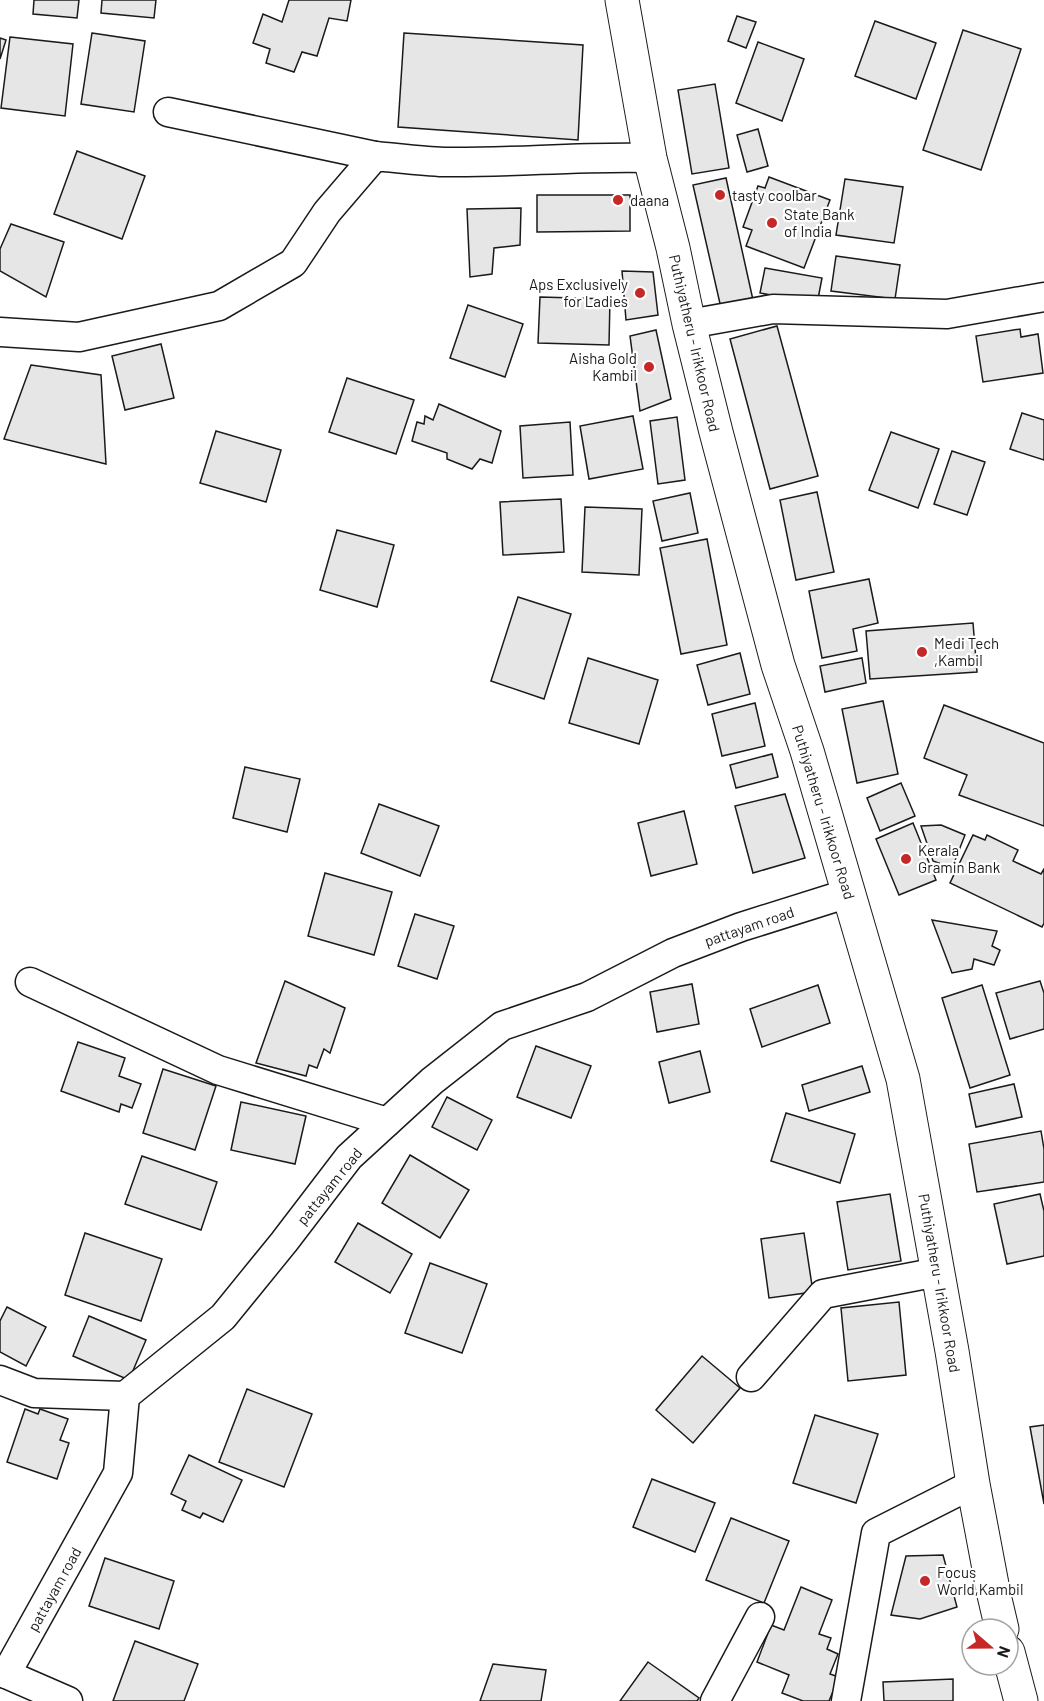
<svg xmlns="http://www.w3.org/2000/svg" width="1044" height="1701" font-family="Barlow,sans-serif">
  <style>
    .building { fill: #e6e6e6; stroke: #1a1a1a; stroke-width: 1.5 }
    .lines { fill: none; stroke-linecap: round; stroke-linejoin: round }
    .street-casing { stroke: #1a1a1a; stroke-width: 31 }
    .secondary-casing { stroke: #1a1a1a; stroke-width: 35 }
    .street { stroke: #fff; stroke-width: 28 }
    .secondary { stroke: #fff; stroke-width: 33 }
    .poi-dot { fill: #c62828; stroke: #fff; stroke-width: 2 }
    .labels { text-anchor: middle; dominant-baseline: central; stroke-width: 4.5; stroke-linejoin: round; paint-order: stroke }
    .poi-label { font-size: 15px; fill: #1a1a1a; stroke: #fff; text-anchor: start }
    .street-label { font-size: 15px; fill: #1a1a1a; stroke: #fff }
  </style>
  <rect width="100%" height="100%" fill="#fff"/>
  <g class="building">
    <polygon points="34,0 79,0 77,18 33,14"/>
    <polygon points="102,0 156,0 154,18 101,13"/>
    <polygon points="289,0 351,0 347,21 329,18 317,56 302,52 294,72 266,63 270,49 253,43 263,14 282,22"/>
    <polygon points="737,16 756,22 746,48 728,41"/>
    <polygon points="875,21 936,43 916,99 855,76"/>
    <polygon points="963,30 1021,49 981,170 923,150"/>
    <polygon points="92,33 145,41 134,112 81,104"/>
    <polygon points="404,33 583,45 578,140 398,127"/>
    <polygon points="10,37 73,44 65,116 1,108"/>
    <polygon points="0,38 6,40 0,59"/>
    <polygon points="758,42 804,59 782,121 736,103"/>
    <polygon points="715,84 729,168 692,174 678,90"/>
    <polygon points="758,129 768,166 747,172 737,135"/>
    <polygon points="77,151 145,176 122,239 54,214"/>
    <polygon points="769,177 830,200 804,268 746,246 752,230 743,227 758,186 765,188"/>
    <polygon points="726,178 753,300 721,308 693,185"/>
    <polygon points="845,179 903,187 894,243 836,235"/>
    <polygon points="537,195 630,195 630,231 537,232"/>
    <polygon points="521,208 520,245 494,248 492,274 470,277 467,209"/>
    <polygon points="11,224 64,242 46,297 0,271 0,249"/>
    <polygon points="836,256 900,265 895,299 831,291"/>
    <polygon points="765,268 822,278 817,304 760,293"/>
    <polygon points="622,271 653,272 658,315 626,320"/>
    <polygon points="540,297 610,299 609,345 538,343"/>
    <polygon points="468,305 523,324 505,377 450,358"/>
    <polygon points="777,326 818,476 770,489 730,339"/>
    <polygon points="1020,329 1021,337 1038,334 1043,373 983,382 976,336"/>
    <polygon points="656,330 671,399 640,411 630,336"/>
    <polygon points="161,344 174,398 125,410 112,356"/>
    <polygon points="31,365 101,375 106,464 4,439"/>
    <polygon points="347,378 414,400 396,454 329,432"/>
    <polygon points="439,404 501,431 492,463 480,459 472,469 447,459 447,453 412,441 417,422 424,424 425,416 433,420"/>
    <polygon points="1022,413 1044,420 1044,460 1010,449"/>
    <polygon points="633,416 643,469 589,479 580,426"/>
    <polygon points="677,417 685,480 658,484 650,421"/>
    <polygon points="570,422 573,475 523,478 520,426"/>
    <polygon points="216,431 281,450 266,502 200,483"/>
    <polygon points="891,432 939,449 918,508 869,490"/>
    <polygon points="952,451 985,462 967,515 934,504"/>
    <polygon points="817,492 834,572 796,580 780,500"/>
    <polygon points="690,493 698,533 662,541 653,501"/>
    <polygon points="561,499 564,552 503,555 500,502"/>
    <polygon points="585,507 642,509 639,575 582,572"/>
    <polygon points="337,530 394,545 377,607 320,590"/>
    <polygon points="707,539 727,645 681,654 660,548"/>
    <polygon points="869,579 878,623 853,629 857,651 822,658 809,591"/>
    <polygon points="518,597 571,614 544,699 491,681"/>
    <polygon points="973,623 977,672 870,679 866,631"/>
    <polygon points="740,653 750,694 708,705 697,665"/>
    <polygon points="588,658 658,680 639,744 569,723"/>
    <polygon points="862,658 866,683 825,692 820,666"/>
    <polygon points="883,701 898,774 857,783 842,709"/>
    <polygon points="755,703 765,746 722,756 712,714"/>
    <polygon points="944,705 1044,743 1044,826 959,795 967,775 924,758"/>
    <polygon points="772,754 778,777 736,788 730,765"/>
    <polygon points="245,767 300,779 287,832 233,818"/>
    <polygon points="901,783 915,816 880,831 867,798"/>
    <polygon points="785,794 805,858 753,873 735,806"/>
    <polygon points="379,804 439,826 420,876 361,853"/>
    <polygon points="684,811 697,864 651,876 638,823"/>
    <polygon points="913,823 936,880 899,895 876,839"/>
    <polygon points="941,825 965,835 952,868 933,861 921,826"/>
    <polygon points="973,835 985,840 987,835 1018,850 1013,861 1041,874 1044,869 1044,923 1042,927 950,883"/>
    <polygon points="325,873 392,892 374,955 308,936"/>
    <polygon points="415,914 454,926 437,979 398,966"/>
    <polygon points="932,920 997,931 992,946 1000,950 994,965 974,959 972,969 952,973"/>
    <polygon points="285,981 345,1008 330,1053 324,1049 317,1068 309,1065 306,1076 256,1063"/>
    <polygon points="1040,981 1044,993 1044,1029 1010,1039 996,993"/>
    <polygon points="692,984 699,1024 657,1032 650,992"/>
    <polygon points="818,985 830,1023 762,1047 750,1009"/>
    <polygon points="982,985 1010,1075 970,1088 942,998"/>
    <polygon points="78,1042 125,1058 119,1076 141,1084 132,1108 121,1104 119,1112 61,1091"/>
    <polygon points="536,1046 591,1066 571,1118 517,1097"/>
    <polygon points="700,1051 710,1092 669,1103 659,1062"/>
    <polygon points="862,1066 870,1092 809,1111 802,1085"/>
    <polygon points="163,1069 216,1086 195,1150 143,1133"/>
    <polygon points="1014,1084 1022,1117 976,1127 969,1094"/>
    <polygon points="447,1097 492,1120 477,1150 432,1127"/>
    <polygon points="241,1102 306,1116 295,1164 231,1150"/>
    <polygon points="786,1113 855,1134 840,1183 771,1161"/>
    <polygon points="1041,1131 1044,1149 1044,1182 977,1192 969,1144"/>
    <polygon points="410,1155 469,1190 440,1238 382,1203"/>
    <polygon points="142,1156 217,1182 201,1230 125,1204"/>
    <polygon points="890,1194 901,1261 848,1270 837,1202"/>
    <polygon points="1040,1194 1044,1211 1044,1256 1007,1264 994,1204"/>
    <polygon points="358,1223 412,1254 390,1293 335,1262"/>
    <polygon points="85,1233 162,1259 141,1321 65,1295"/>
    <polygon points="804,1233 813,1292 769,1298 761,1239"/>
    <polygon points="430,1263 487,1284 462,1353 405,1333"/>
    <polygon points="899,1302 906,1375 848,1381 841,1308"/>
    <polygon points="7,1307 46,1327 26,1366 0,1352 0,1321"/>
    <polygon points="89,1316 146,1340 129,1380 73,1356"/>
    <polygon points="702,1356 740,1388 693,1443 656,1410"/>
    <polygon points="247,1389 312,1414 284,1487 219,1462"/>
    <polygon points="25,1409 38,1414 40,1409 68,1419 60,1440 69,1443 57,1479 7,1462"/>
    <polygon points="815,1415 878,1434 856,1503 793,1483"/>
    <polygon points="1044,1425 1044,1504 1030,1427"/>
    <polygon points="189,1455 242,1480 223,1522 203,1513 200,1518 182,1510 186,1501 171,1494"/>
    <polygon points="652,1479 715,1503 695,1552 633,1527"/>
    <polygon points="731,1518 789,1541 764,1603 706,1580"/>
    <polygon points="943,1555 957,1607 920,1619 891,1615 906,1556"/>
    <polygon points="105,1558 174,1581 159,1629 89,1606"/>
    <polygon points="801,1587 832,1600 819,1634 831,1638 827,1649 838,1654 830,1674 839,1677 829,1701 803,1701 782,1693 789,1675 757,1662 771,1625 784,1630"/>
    <polygon points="135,1641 198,1664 184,1701 113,1701"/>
    <polygon points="648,1662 699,1698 697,1701 620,1701"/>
    <polygon points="493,1664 546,1670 541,1701 480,1701"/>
    <polygon points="953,1679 953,1701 884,1701 883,1682"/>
  </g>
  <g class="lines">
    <defs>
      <g id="street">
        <polyline points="168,112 375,156"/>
        <polyline points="689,324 773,309 947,314 1044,297"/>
        <path d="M 0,332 L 79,337 L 219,306 L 293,263 L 327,212 L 375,156 C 398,158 421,161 444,162 C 512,163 581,156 650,158"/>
        <polyline points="30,982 218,1070 387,1122"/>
        <polyline points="751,1377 823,1294 938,1272"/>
        <polyline points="0,1380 34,1393 125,1396"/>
        <polyline points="0,1672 6,1674 118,1473 125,1396 223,1317 284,1242 349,1157 432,1081 502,1026 587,997 673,953 741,927 849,893"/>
        <polyline points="6,1674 68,1701"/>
        <polyline points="715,1701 760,1617"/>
        <polyline points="846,1701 876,1533 973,1484"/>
      </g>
      <g id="secondary">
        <polyline points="622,0 650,158 673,248 689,324 716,432 778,665 807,751 903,1079 952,1351 973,1484 994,1595 1002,1629"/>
        <polyline points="1008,1652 1021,1701"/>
      </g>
    </defs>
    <use href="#street" class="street-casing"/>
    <use href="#secondary" class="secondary-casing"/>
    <use href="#street" class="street"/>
    <use href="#secondary" class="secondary"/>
  </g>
  <g class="poi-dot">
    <circle cx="720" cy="195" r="6"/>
    <circle cx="618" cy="200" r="6"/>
    <circle cx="772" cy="223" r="6"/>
    <circle cx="640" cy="293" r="6"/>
    <circle cx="649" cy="367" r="6"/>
    <circle cx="922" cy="652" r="6"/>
    <circle cx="906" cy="859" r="6"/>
    <circle cx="925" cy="1581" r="6"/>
  </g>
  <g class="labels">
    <g class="poi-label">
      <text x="732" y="195">tasty coolbar</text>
      <text x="630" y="200">daana</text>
      <text x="784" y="214">State Bank<tspan x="784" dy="17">of India</tspan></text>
      <text x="628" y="284" text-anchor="end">Aps Exclusively<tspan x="628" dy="17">for Ladies</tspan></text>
      <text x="637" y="358" text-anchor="end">Aisha Gold<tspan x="637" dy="17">Kambil</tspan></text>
      <text x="934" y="643">Medi Tech<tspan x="934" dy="17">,Kambil</tspan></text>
      <text x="918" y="850">Kerala<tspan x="918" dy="17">Gramin Bank</tspan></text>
      <text x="937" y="1572">Focus<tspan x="937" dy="17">World,Kambil</tspan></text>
    </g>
    <g class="street-label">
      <text transform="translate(695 343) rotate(77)">Puthiyatheru - Irikkoor Road</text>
      <text transform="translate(824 812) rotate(73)">Puthiyatheru - Irikkoor Road</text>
      <text transform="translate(749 926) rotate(-19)">pattayam road</text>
      <text transform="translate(329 1186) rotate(-51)">pattayam road</text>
      <text transform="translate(940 1283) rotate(80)">Puthiyatheru - Irikkoor Road</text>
      <text transform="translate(54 1589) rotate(-61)">pattayam road</text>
    </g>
  </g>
  <g transform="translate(990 1647) rotate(110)"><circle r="28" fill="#ffffff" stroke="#a3a3a3" stroke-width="1.5"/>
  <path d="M0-4.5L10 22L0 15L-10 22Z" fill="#c62828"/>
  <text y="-9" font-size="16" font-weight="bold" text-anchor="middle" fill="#1a1a1a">N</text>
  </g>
</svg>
